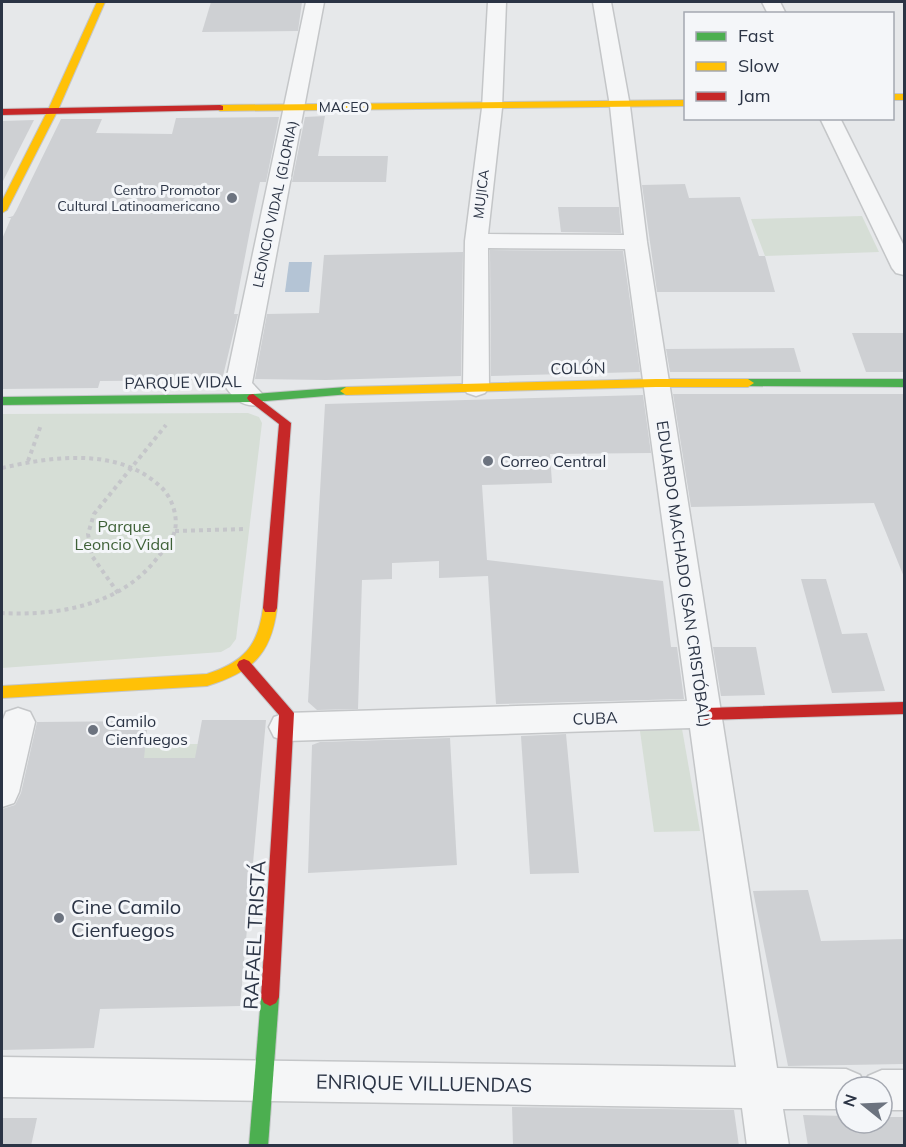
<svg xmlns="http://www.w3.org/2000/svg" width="906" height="1147" font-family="Mulish,sans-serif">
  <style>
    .green { fill: #d6ded6 }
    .water { fill: #b4c4d5 }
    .building { fill: #ced0d3 }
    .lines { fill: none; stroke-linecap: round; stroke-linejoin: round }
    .street-casing { stroke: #c4c6c8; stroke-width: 3 }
    .fast-casing { stroke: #c4c6c8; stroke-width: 2 }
    .slow-casing { stroke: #c4c6c8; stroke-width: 2 }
    .jam-casing { stroke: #c4c6c8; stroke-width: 2 }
    .path { stroke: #c5c6ca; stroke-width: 4; stroke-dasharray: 4 4; stroke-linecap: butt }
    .street { fill: #f5f6f7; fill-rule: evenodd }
    .fast { fill: #4caf50; fill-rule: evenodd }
    .slow { fill: #ffc107; fill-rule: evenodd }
    .jam { fill: #c62828; fill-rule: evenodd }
    .poi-dot { fill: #6c737f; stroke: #f4f6f9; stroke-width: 2 }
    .labels { text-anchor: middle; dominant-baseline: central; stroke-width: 6; stroke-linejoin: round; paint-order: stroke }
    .far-street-label { font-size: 14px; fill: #2b3445; stroke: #f4f6f9 }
    .far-poi-label { font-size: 14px; fill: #2b3445; stroke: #f4f6f9; text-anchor: end }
    .street-label { font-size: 16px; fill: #2b3445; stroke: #f4f6f9 }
    .poi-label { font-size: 16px; fill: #2b3445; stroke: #f4f6f9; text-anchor: start }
    .park-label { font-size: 16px; fill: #3f6138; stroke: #f4f6f9 }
    .near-poi-label { font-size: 20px; fill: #2b3445; stroke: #f4f6f9; text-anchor: start }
    .near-street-label { font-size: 20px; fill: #2b3445; stroke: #f4f6f9 }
  </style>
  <rect width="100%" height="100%" fill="#e6e8ea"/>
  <g class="green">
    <polygon points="862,216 879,252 765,256 751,219"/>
    <polygon points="248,413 259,417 262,423 236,639 230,647 221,652 2,668 2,414"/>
    <polygon points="681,723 700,831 654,832 639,724"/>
    <polygon points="145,744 198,744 196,758 143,758"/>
  </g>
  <polygon class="water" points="289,262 312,262 309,292 285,292"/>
  <g class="building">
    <polygon points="211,2 302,2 298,31 202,32"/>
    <polygon points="325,116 318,156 388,156 386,182 292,182 305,117"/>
    <polygon points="279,117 266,182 260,182 252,220 234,314 238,314 222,380 100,381 98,388 2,389 2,239 11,218 7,218 13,216 16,211 61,119 102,119 96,133 172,134 176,118"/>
    <polygon points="34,120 2,183 2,121"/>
    <polygon points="685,184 689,198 740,197 759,256 765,256 775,292 657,292 642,185"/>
    <polygon points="558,207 619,207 621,233 561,232"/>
    <polygon points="490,250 623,251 640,372 491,376"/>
    <polygon points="463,252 461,376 326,380 255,379 267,314 319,313 324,255"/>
    <polygon points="852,333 904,333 904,372 866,372"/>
    <polygon points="794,348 801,372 670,372 666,349"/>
    <polygon points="673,394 904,394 904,577 874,503 691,507"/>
    <polygon points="643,395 651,453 550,454 552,483 482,485 487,560 663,581 671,647 677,647 684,699 496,704 488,576 439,578 439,561 392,563 392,579 362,580 358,709 317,710 308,702 325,404"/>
    <polygon points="801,579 826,579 842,634 867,633 885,691 832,693"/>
    <polygon points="713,647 756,647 765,695 721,696"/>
    <polygon points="202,720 266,720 240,1006 100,1009 94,1048 2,1050 2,809 15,805 21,793 37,722 148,721 144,758 195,758"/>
    <polygon points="566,734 579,873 530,874 521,736"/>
    <polygon points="450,738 457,865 308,873 312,745 320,742"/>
    <polygon points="808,890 821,941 904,939 904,1064 788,1066 753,891"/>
    <polygon points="512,1107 734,1110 739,1146 513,1146"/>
    <polygon points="803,1115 846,1116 846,1123 882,1123 882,1117 904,1117 904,1146 808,1146"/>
    <polygon points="2,1118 37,1118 31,1146 2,1146"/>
  </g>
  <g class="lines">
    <defs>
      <g id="street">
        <path d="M 306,2 L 324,2 L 252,383 L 266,398 L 262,404 C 246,409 234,400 225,386 Z"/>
        <polygon points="488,2 506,2 502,108 488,234 624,235 610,106 593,2 611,2 630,106 647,242 777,1068 846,1069 860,1075 864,1083 868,1076 882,1070 904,1070 904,1110 882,1110 882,1087 846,1087 846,1109 783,1109 789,1146 747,1146 742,1108 2,1097 2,1057 736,1067 690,728 286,741 274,737 269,727 274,717 286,713 687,701 625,249 488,248 489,387 485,393 476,396 467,393 463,387 465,241 482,108"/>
        <polygon points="762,2 780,2 786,14 768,14"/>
        <polygon points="820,118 840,118 904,246 904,275 896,273 892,268"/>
        <polygon points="18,708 30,712 35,722 19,792 14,803 2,807 2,722 6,712"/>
      </g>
      <g id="fast">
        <polygon points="748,379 904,379 904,387 744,386 742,383"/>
        <polygon points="346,387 352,391 350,394 253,402 2,405 2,397 253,394"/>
        <polygon points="270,988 276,991 279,997 268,1146 249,1146 261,997 264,991"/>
      </g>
      <g id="slow">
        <polygon points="97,2 105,2 58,110 7,210 2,213 2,201 48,110"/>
        <rect x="892" y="94" width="12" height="6"/>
        <polygon points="686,100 686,106 220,111 215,108 220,105"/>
        <polygon points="656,379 748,379 754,383 748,387 656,387 346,395 340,391 346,387"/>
        <path d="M 270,603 L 275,604 L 277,608 C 271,656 251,672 207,686 L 2,698 L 2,686 L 207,674 C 244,662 258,646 263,608 L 265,604 Z"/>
      </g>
      <g id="jam">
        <polygon points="220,105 223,106 223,110 2,115 2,109"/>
        <polygon points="253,394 291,423 277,608 275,612 265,612 263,608 279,424 249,401 247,398 249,395"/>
        <polygon points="244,659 249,661 294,713 279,997 276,1003 270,1006 264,1003 261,997 279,715 239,669 237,665 239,661"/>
        <polygon points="904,702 904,714 705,720 700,718 698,714 700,710 705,708"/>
      </g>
    </defs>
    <use href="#street" class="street-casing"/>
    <use href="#fast" class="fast-casing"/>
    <use href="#slow" class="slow-casing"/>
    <use href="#jam" class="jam-casing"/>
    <g class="path">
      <polyline points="28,461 41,425"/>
      <path d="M 2,468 C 54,456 120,447 162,488 C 172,498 178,516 175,530 C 173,540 164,550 158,557 C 122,605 59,616 2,613"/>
      <polyline points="175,531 245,529"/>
      <polyline points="118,593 92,556 88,534 94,514 166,425"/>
    </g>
    <use href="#street" class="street"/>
    <use href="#fast" class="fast"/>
    <use href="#slow" class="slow"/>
    <use href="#jam" class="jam"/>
  </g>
  <g class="poi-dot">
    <circle cx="232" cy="198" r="6"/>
    <circle cx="488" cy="461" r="6"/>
    <circle cx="93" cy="730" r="6"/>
    <circle cx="59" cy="918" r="6"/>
  </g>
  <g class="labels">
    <g class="far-street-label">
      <text x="344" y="107">MACEO</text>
      <text transform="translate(481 194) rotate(-83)">MUJICA</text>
      <text transform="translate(275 204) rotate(-78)">LEONCIO VIDAL (GLORIA)</text>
    </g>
    <g class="far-poi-label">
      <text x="220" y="190">Centro Promotor<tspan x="220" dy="16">Cultural Latinoamericano</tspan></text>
    </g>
    <g class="street-label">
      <text transform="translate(578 368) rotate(-1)">COLÓN</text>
      <text transform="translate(183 382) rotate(-1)">PARQUE VIDAL</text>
      <text transform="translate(684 574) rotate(82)">EDUARDO MACHADO (SAN CRISTÓBAL)</text>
      <text transform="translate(595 718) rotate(-2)">CUBA</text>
    </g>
    <g class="poi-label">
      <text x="500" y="461">Correo Central</text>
      <text x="105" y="721">Camilo<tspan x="105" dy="18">Cienfuegos</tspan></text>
    </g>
    <g class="park-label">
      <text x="124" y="526">Parque<tspan x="124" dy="18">Leoncio Vidal</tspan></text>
    </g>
    <g class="near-poi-label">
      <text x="71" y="906">Cine Camilo<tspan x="71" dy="23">Cienfuegos</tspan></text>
    </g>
    <g class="near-street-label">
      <text transform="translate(254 935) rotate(-87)">RAFAEL TRISTÁ</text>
      <text transform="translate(424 1083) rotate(1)">ENRIQUE VILLUENDAS</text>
    </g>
  </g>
  <rect width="906" height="1147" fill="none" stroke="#2b3445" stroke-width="6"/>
  <rect x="684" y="12" width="210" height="108" fill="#f4f6f9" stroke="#a4a8b1" stroke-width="1.5"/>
  <rect x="696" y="32" width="30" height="9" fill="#4caf50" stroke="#a4a8b1" stroke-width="1.5"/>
  <text x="738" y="42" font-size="18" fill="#2b3445">Fast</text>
  <rect x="696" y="62" width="30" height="9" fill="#ffc107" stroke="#a4a8b1" stroke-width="1.5"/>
  <text x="738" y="72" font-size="18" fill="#2b3445">Slow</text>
  <rect x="696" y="92" width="30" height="9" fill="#c62828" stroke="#a4a8b1" stroke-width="1.5"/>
  <text x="738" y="102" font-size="18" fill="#2b3445">Jam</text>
  <g transform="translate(864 1105) rotate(288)"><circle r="28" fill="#f4f6f9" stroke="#a4a8b1" stroke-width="1.5"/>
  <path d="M0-4.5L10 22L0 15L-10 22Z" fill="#6c737f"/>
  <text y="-9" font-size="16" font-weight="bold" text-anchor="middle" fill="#2b3445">N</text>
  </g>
</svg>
